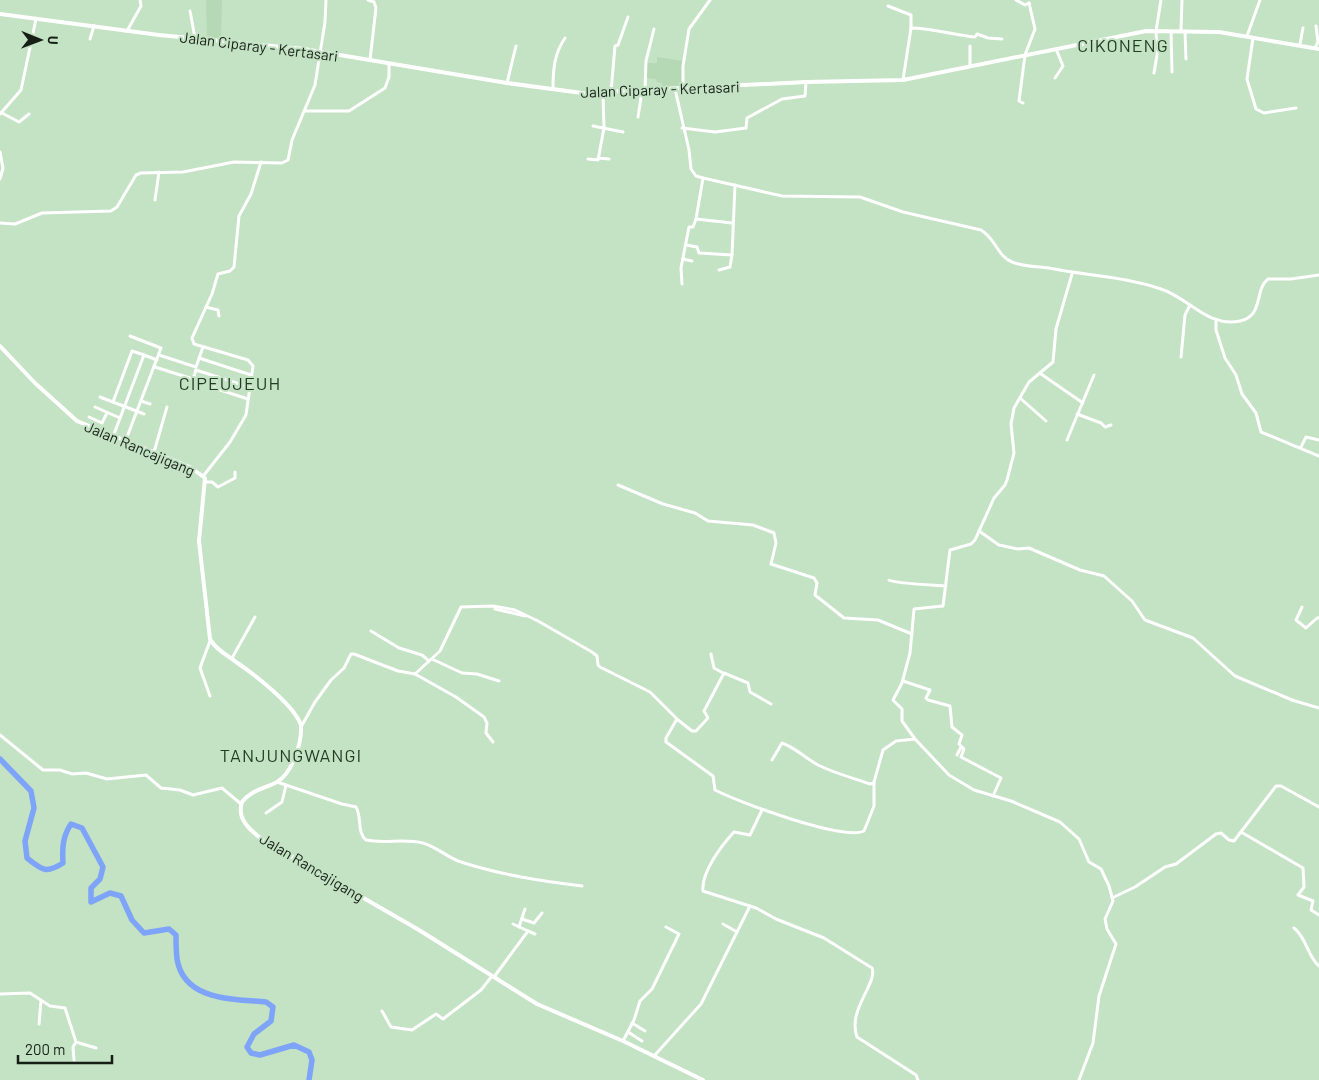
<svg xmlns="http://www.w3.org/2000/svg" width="1319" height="1080" font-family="Barlow,sans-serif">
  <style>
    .built { fill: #b5d8b5 }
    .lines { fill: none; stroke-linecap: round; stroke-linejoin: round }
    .river { stroke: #7ea4f9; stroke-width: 5.5 }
    .street { stroke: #fff; stroke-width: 3 }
    .secondary { stroke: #fff; stroke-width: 4 }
    .labels { text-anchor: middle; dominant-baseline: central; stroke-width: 4; stroke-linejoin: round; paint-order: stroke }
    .street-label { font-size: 15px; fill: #151f15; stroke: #c4e2c4 }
    .quarter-label { font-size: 18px; letter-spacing: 1px; fill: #233b24; stroke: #c4e2c4 }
  </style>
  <rect width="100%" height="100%" fill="#c4e2c4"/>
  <g class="built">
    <polygon points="206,0 222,0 221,39 207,37"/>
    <polygon points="657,57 683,61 682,86 662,87 662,83 657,82 656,79 646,78 647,63 657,63"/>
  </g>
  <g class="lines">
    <path class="river" d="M 0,759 L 31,791 L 34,808 L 25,841 L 27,858 C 42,870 46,874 63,863 C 62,847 63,836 71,824 L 82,828 L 103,867 L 100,879 L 91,888 L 91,902 L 110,893 L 121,896 L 132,920 L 144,933 L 169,929 L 176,935 C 176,943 176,951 177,959 C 184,1001 233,999 266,1002 L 273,1007 L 271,1021 L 254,1034 L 247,1047 L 251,1053 L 260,1055 L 294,1045 L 309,1052 L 312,1060 L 309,1080"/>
    <g class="street">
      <polyline points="368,0 374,2 376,8 370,60"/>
      <polyline points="1016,0 1025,5 1029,3"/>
      <polyline points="888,6 911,15 911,28"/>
      <polyline points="190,11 195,38"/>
      <polyline points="127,31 141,6 140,0"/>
      <polyline points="1171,31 1172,72"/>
      <polyline points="1181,31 1182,0"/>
      <polyline points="1185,31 1186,59"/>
      <polyline points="1247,36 1260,0"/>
      <polyline points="1253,38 1247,79 1256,109 1264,113 1296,108"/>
      <polyline points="90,39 94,26"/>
      <polyline points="1300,44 1303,28"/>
      <polyline points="1315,48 1318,42 1316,26"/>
      <polyline points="970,66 970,46"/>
      <polyline points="1154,73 1157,55 1156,31 1161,0"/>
      <polyline points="1055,78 1063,66 1056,49"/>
      <path d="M 903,80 L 911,28 C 933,28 953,35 975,37 L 977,34 L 988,38 L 1002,39"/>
      <polyline points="507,83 516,46"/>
      <path d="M 553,89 C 553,70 554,54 565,38"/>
      <path d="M 675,89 L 689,150 L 691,169 L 696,176 L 703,178 L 782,196 L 860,197 L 903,212 L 981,230 C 996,239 998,257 1012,262 C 1024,267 1036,266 1049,268 C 1088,276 1123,276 1161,289 C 1189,298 1208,328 1240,321 C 1264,316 1254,290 1268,279 L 1291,279 L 1319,275"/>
      <polyline points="683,89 683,66 689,29 710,0"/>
      <polyline points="645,90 646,61 654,29"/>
      <polyline points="611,92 615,46 618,45 628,17"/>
      <polyline points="1023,103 1019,101 1025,55 1035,29 1029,3"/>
      <polyline points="305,111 349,111 385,88 389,77 389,63"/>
      <polyline points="2,113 19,122 29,114"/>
      <polyline points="0,114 21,90 36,19"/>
      <polyline points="638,117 642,91"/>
      <polyline points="593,126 623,132"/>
      <polyline points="682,128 715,132 746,128 747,118 782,99 805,96 806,82"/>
      <polyline points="0,152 3,168 0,179"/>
      <polyline points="598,158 609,159"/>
      <polyline points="588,159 598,160 604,128 603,93"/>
      <polyline points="155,200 159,172"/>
      <polyline points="696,219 732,223"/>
      <polyline points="0,223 15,224 42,213 111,211 117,207 136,175 141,173 183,172 234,162 282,163 288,160 292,140 315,85 325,22 326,0"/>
      <polyline points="686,245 697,247 699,253 732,255 735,185"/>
      <polyline points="683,259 692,261"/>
      <polyline points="719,270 730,267 732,255"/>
      <polyline points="1072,274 1056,329 1053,362 1029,382 1014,408 1011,424 1014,453 1007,480 1005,485 994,498 975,540 971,544 950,550 943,606 914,609 910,653 902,683 893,700 902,709 902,721 915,739 949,775 974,790 1011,801 1060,822 1079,839 1089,862 1101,869 1109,886 1113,901 1105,919 1107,929 1116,944 1099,996 1093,1043 1079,1080"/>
      <polyline points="682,284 681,268 689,227 693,227 696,219 703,178"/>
      <polyline points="206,307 218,310 219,316"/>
      <polyline points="1216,320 1216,330 1225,358 1236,375 1242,394 1256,413 1261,432 1319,456"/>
      <polyline points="159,355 196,367 203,347"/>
      <polyline points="1181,357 1185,315 1190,305"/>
      <polyline points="199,358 251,375"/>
      <polyline points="155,367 193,379 196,370"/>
      <polyline points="196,370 249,387"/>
      <polyline points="1041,374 1083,403"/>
      <polyline points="217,377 214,388 248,399"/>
      <polyline points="100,397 144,414"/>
      <polyline points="1020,398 1046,421"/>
      <polyline points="141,401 150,404"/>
      <polyline points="113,402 132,351 144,355"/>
      <polyline points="95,407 120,418"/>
      <polyline points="1077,414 1101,423 1105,427 1111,425"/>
      <polyline points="89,417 102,423 107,413"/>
      <polyline points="114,434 144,355 157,360"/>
      <polyline points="127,437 161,348 130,336"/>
      <polyline points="1067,440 1094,375"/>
      <polyline points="1301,447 1306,437 1319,440"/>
      <polyline points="154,452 167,407"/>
      <polyline points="204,475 230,442 246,415 253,366 248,360 194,344 192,338 212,294 218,274 230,271 234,267 239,216 251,194 261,162"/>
      <polyline points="206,482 212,482 218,487 235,478 235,472"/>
      <polyline points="618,485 663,504 695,513 708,521 753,525 774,533 776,543 771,564 814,578 817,583 815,595 844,618 878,620 912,634"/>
      <polyline points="979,531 999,545 1018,549 1029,548 1080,570 1104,576 1132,601 1145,620 1193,638 1235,676 1292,700 1319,708"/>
      <path d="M 889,580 C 897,584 934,585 946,586"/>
      <polyline points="1302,607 1296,620 1306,628 1317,618 1319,618"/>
      <polyline points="495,609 525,616"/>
      <polyline points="371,631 399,648 422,655 429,661"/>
      <polyline points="711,654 714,668 723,673"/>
      <polyline points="232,658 255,617"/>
      <polyline points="432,659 462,673 477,674 499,681"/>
      <path d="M 415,674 L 440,651 L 461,607 L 493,606 L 515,610 L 538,621 L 592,652 L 597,656 L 598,665 L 600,667 L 650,692 L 677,719 L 666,738 L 666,742 L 713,776 L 715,790 C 738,802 843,841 864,831 L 874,806 L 874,782 L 883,750 L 896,741 L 915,739"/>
      <polyline points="903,681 930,690 926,698 928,700 950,706 952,727 962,735 959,744 964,749 961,757 1001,778 993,796"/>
      <polyline points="210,696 200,668 210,641"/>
      <polyline points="678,720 692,731 696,731 708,718 704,711 724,673 748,683 750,692 771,704"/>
      <polyline points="301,727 315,702 331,680 344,668 351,654 354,654 398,671 415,674 456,697 484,717 487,723 486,733 493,742"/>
      <polyline points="0,735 43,770 60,770 72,774 86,773 107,779 146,775 161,788 180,790 193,795 222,788 241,804"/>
      <polyline points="957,755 961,747"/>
      <path d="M 772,760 L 782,743 C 796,748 805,758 818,765 C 834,773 853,778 870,784 L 874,783"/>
      <path d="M 277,782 L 342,804 L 356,807 C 362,817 357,833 366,840 C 385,844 404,838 423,843 C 437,847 448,858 461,862 C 501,875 541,881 582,886"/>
      <path d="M 762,810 L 750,835 L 734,832 C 722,845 701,872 703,891 L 756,908 L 776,919 L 824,938 L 872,968 C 878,983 847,1010 857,1037 L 916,1075 L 918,1080"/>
      <polyline points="266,813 282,802 286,785"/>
      <polyline points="1241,832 1303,868 1304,887 1298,895 1313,901 1311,910 1319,915"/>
      <polyline points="1112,898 1135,887 1165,867 1176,864 1216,834 1221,833 1229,840 1234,841 1276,786 1281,786 1319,807"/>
      <polyline points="522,919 534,923 542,913"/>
      <polyline points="513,924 528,931"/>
      <polyline points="723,924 737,932"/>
      <polyline points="519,927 525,909"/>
      <path d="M 1294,928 C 1307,938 1307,956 1319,966"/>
      <polyline points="494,977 528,931 535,934"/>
      <polyline points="0,994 30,993 50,1006 65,1008 76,1042 96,1048"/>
      <polyline points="382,1011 391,1027 412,1030 436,1014 443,1019 481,990 492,976"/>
      <polyline points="632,1023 645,1031"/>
      <polyline points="39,1024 41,1001"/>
      <polyline points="628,1032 642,1041"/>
      <polyline points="623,1041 634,1020 640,1001 652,989 679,934 666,927"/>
      <polyline points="654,1056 701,1004 750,906"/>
      <polyline points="74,1060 73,1047 76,1042"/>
    </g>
    <g class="secondary">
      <polyline points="0,14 159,35 304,49 507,83 582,93 806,82 903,80 1146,31 1219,32 1319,49"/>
      <path d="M 0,346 L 35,383 L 77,421 L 190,467 L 205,478 L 199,541 L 210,639 C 215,649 227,655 236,662 C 254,674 294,705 301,725 C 302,743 293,772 277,782 C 264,789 251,790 242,802 C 236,819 251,831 263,840 L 419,930 L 537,1004 L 623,1041 L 703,1080"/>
    </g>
  </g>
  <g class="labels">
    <g class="street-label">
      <text transform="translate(259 46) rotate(7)">Jalan Ciparay - Kertasari</text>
      <text transform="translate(660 89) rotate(-2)">Jalan Ciparay - Kertasari</text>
      <text transform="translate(140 448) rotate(23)">Jalan Rancajigang</text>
      <text transform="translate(312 867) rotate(31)">Jalan Rancajigang</text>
    </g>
    <g class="quarter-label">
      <text x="1123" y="45">CIKONENG</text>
      <text x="230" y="383">CIPEUJEUH</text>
      <text x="291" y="755">TANJUNGWANGI</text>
    </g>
  </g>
  <g transform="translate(40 40) rotate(91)" stroke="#c4e2c4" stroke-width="4" paint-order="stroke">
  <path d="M0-4L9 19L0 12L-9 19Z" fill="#151f15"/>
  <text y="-8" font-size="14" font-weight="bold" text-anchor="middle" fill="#151f15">U</text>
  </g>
  <path d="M18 1055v8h94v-8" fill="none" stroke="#151f15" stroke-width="2.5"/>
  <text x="25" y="1055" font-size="15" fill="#151f15" stroke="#c4e2c4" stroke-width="4" paint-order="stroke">200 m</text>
</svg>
